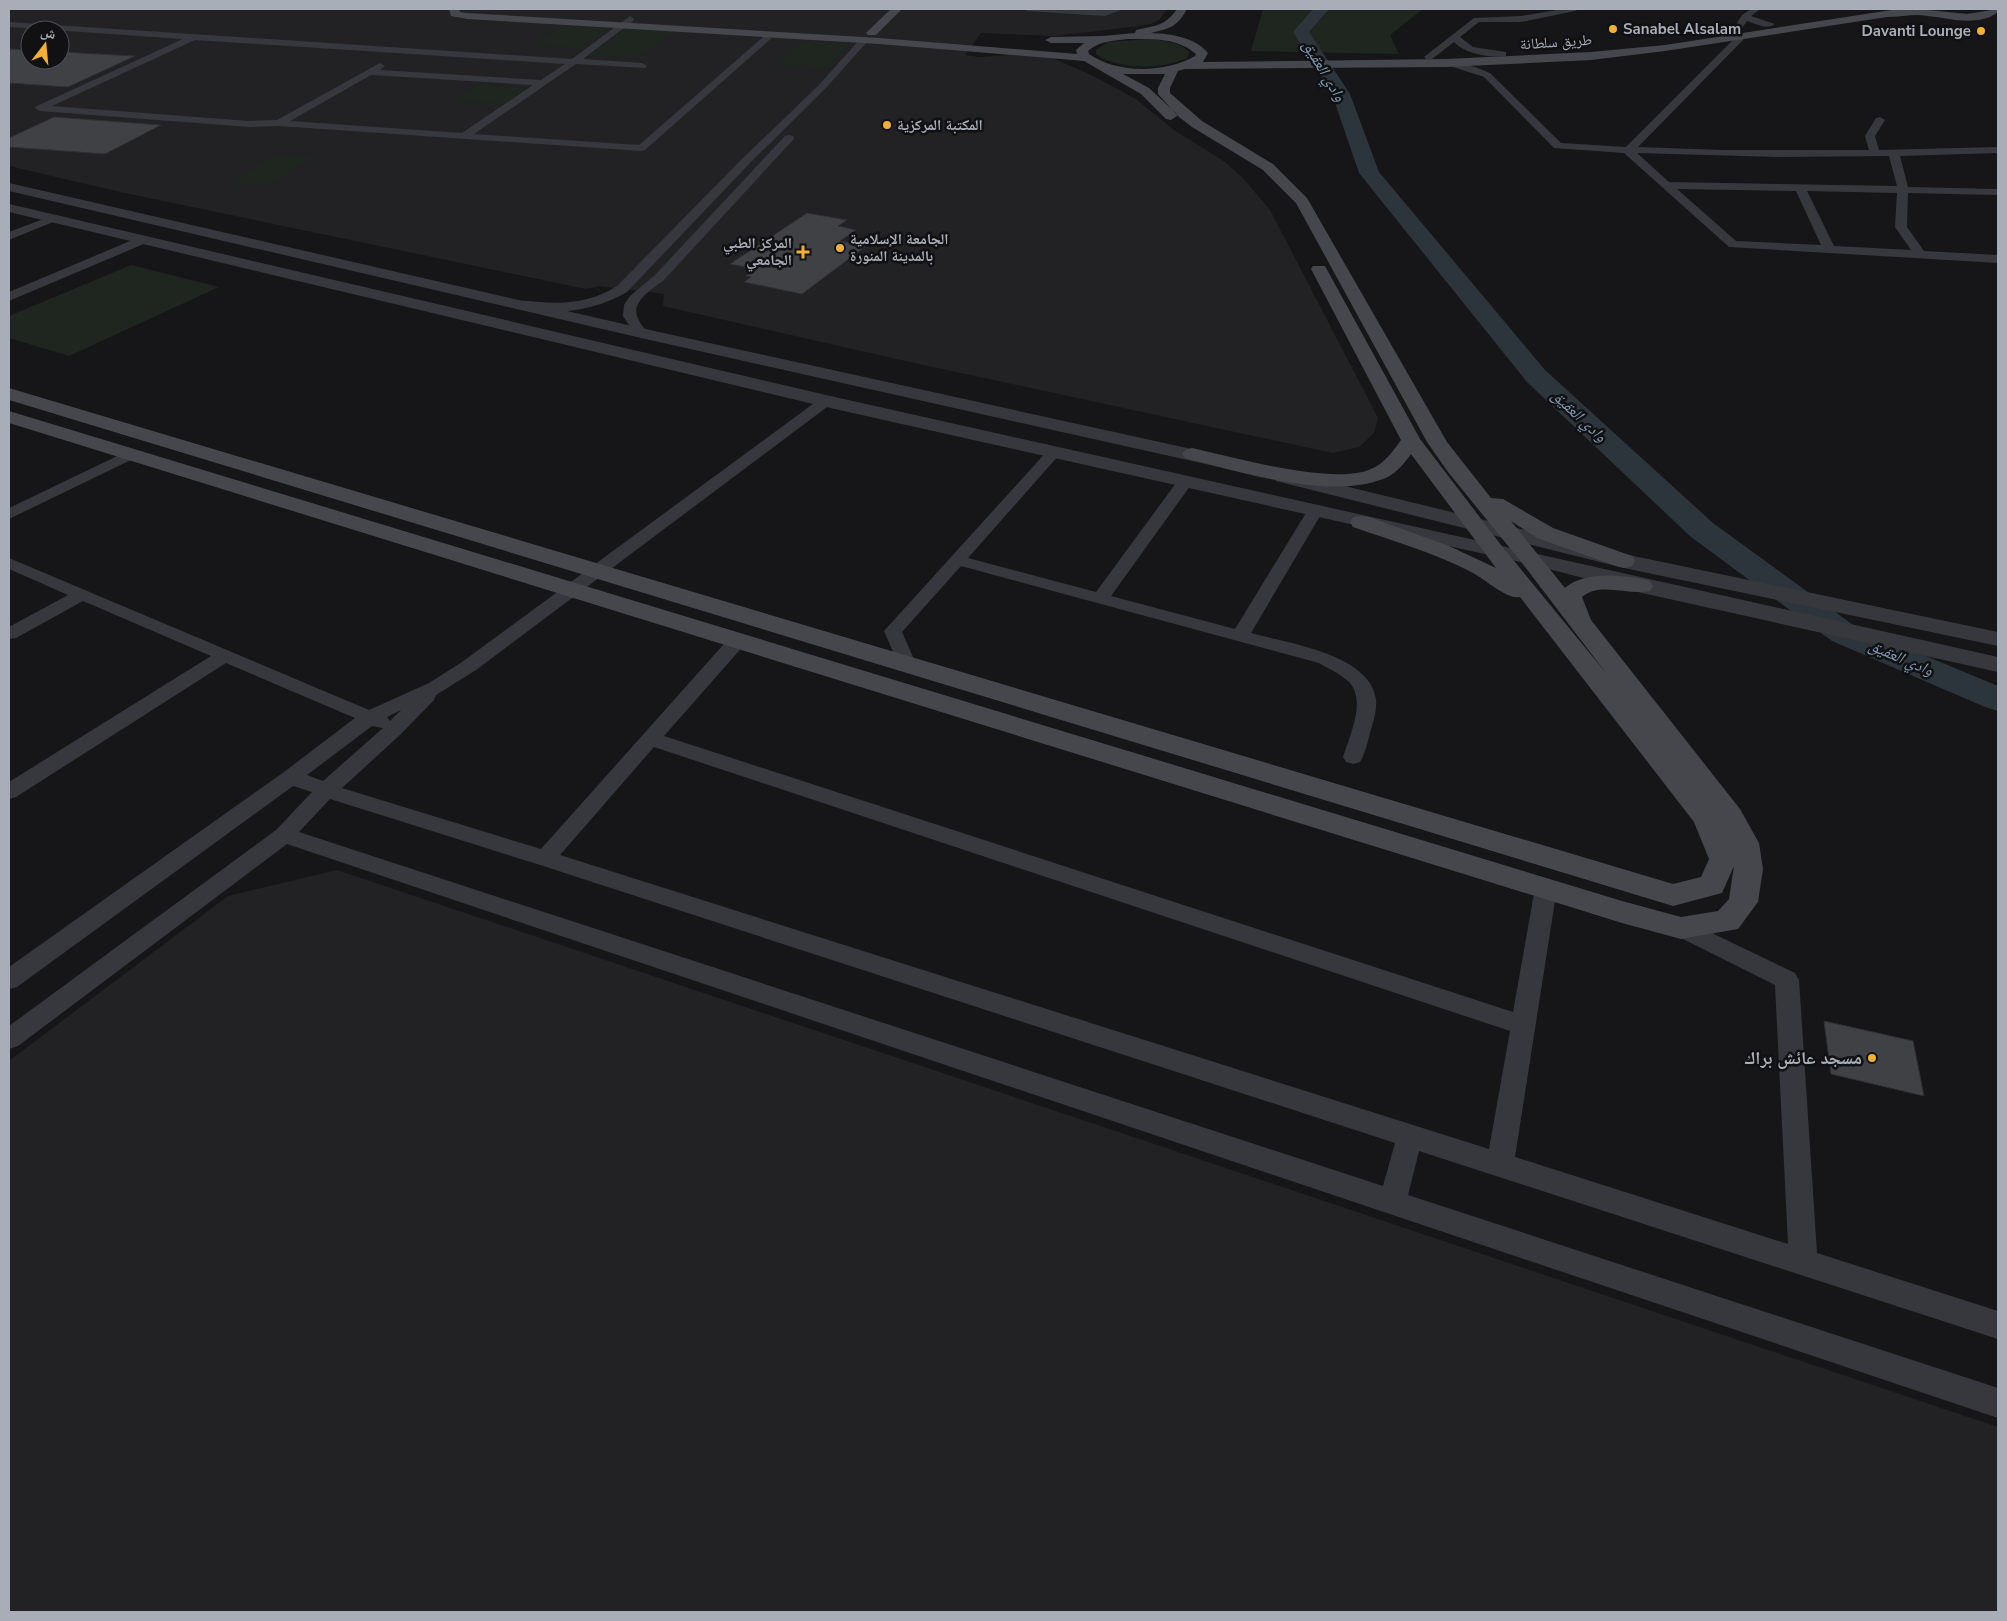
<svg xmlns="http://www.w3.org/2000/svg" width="2007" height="1621" font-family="'Nunito Sans','Noto Naskh Arabic',sans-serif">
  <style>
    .built { fill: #222225; fill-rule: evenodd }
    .green { fill: #1e261f }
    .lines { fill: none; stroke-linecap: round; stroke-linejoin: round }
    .river { fill: #2c353c; fill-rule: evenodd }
    .building { fill: #404145; stroke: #303034 }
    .minor { fill: #37383d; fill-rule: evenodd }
    .tertiary { fill: #37383d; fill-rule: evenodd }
    .secondary { fill: #45474d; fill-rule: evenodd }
    .poi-dot { fill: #f2b134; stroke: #111113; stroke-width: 2 }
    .labels { text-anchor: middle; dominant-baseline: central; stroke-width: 5; stroke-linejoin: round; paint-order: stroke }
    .far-poi-label { font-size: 15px; font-weight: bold; fill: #a8adb8; stroke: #111113; text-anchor: start }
    .far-street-label { font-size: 15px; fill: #a8adb8; stroke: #111113 }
    .far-water-label { font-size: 16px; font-style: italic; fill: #7f9bb3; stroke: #111113 }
    .poi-label { font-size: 18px; font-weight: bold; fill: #a8adb8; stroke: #111113; text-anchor: end }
  </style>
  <rect width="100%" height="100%" fill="#161618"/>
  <g class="built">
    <path d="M 9,9 L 1167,9 L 1160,19 L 1151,24 L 1139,26 L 1055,36 L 981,33 L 965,55 L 980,57 L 1010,55 L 1050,57 L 1089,74 L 1136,99 L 1174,130 L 1225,162 L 1242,177 L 1270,210 L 1378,418 L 1374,433 L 1359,447 L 1333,453 L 919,364 L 663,306 L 664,294 L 599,286 L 586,289 L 120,192 L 9,166 ZM 30,30 L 60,30 L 60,60 L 30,60 Z"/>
    <polygon points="337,870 1998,1427 1998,1612 9,1612 9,1061 228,896"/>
  </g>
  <g class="green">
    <polygon points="1263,9 1423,9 1390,35 1399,54 1251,51"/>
    <polygon points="563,26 609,28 580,48 532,45"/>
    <polygon points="628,29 674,31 638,58 590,54"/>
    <path d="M 1149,39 C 1162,41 1179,41 1189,52 L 1188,57 C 1166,70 1116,70 1096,54 L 1096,50 L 1108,42 Z"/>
    <polygon points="801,41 849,44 826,68 776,65"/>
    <polygon points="477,85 527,88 506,104 454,100"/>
    <polygon points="276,155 314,157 270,185 231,182"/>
    <polygon points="131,265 219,287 69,356 9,338 9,316"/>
  </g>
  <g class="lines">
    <polygon class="river" points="1313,9 1329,9 1309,32 1350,94 1379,172 1545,370 1713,523 1856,627 1998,686 1998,711 1985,707 1832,641 1691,537 1527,382 1359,173 1332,94 1293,32"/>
  </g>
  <g class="building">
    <polygon points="9,49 30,50 30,60 60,60 60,52 135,56 68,87 9,83"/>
    <polygon points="54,117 161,125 105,154 9,147 9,138"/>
    <polygon points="807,213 847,220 838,226 856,230 840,241 866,246 802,294 744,282 751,277 746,276 756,269 730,264"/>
    <polygon points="1824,1021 1913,1041 1924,1096 1831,1074"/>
  </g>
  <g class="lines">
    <g class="minor">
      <polygon points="1023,9 1105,10 1120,9 1121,10 1105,16 1027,11"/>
      <path d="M 1563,9 L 1579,9 L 1575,11 L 1521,22 L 1479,22 L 1460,37 L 1473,47 L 1506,52 L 1506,56 C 1490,58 1465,54 1454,42 L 1432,59 L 1426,59 L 1424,57 L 1474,18 L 1521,16 Z"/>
      <path d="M 1751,9 L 1760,9 L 1751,16 L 1775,24 C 1767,30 1756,24 1747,21 L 1740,31 L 1734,31 L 1733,29 L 1742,15 Z"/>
      <path d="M 630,16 L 634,19 L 633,21 L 583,59 L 642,63 L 647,66 L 645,68 L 576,64 L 474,134 L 639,145 L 769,32 L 776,34 L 645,150 L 641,151 L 279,126 L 249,127 L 40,111 L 35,108 L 37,106 L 183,39 L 9,27 L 9,22 L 572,59 ZM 195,40 L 565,64 L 541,80 L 380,70 L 385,66 L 380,63 L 277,120 L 249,121 L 52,106 ZM 371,75 L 533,85 L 462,133 L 290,121 Z"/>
      <path d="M 1741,34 L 1744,35 L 1744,39 L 1638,147 L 1723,150 L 1869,150 L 1865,136 L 1876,118 L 1880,117 L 1885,120 L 1875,136 L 1879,150 L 1998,147 L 1998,153 L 1900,156 L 1908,187 L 1998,189 L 1998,195 L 1908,193 L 1907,227 L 1924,251 L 1998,255 L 1998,263 L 1729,247 L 1624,153 L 1554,148 L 1484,77 L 1441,63 L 1446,60 L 1475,67 L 1490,73 L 1561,143 L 1626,147 L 1738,35 ZM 1637,153 L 1778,157 L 1889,156 L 1897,186 L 1669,182 ZM 1677,189 L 1796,191 L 1821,245 L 1736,241 ZM 1807,191 L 1897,193 L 1895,227 L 1911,250 L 1834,246 Z"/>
      <path d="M 864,37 L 867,38 L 867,42 L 824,90 L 750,163 L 627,292 C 595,311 551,317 515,308 L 513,305 C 519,298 531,302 539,302 C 568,304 592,302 617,286 L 742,159 L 818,86 L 861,38 Z"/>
      <path d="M 789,135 L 793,136 L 794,138 L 793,140 L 663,281 C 653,288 632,301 637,316 C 639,322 644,328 648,333 L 641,337 L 636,336 L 623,316 L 624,305 L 630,296 L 655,275 L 785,136 Z"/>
      <polygon points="54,215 58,216 60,218 58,220 9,240 9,232"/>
      <polygon points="142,236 146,237 148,240 146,243 9,301 9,292"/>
      <path d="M 826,397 L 831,398 L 833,401 L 831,404 L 476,670 L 436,695 L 434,700 L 401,734 L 342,788 L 541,849 L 731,636 L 738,634 L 745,636 L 747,640 L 745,644 L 664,736 L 1513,1012 L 1535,888 L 1538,882 L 1546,880 L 1554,882 L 1557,888 L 1515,1157 L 1788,1244 L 1775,985 L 1673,934 L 1669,928 L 1673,922 L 1681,919 L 1689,922 L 1795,973 L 1799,980 L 1817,1253 L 1998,1311 L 1998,1339 L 1419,1151 L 1408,1195 L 1998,1388 L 1998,1418 L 287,844 L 18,1046 L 9,1049 L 9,1026 L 276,830 L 312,792 L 293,786 L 17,987 L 9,989 L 9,967 L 284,772 L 355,718 L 226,663 L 16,797 L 9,799 L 9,782 L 211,656 L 83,601 L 16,638 L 9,639 L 9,627 L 68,595 L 9,569 L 9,558 L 369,710 L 429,683 L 462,662 L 821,398 ZM 401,710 L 390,721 L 387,717 ZM 372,726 L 383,728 L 323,781 L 307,775 ZM 654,747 L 1510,1031 L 1489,1149 L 560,855 ZM 330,799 L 537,864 L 1395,1143 L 1383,1186 L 299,832 Z"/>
      <path d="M 1054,447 L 1059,449 L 1062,452 L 1059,455 L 968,558 L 1096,592 L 1179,479 L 1191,479 L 1193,482 L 1111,596 L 1235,629 L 1309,508 L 1321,508 L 1323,511 L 1251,633 C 1287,643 1370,654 1376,699 C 1377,709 1374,720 1371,729 C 1368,740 1366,752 1360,762 L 1353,764 L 1346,762 L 1343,757 C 1349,737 1367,701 1349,682 C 1341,674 1329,669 1319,663 L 961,566 L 902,632 L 917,666 L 915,670 L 908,672 L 901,670 L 884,631 L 1049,449 Z"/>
      <polygon points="132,449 137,451 140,454 137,457 9,519 9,508"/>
    </g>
    <g class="tertiary">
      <polygon points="9,183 641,328 1219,455 1226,457 1229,461 1226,465 1219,467 641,338 9,191"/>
      <polygon points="9,204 826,395 1998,657 1998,672 1642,593 1529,564 826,407 9,212"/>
      <polygon points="1283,471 1624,554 1998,632 1998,646 1624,568 1276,481 1273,477 1276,473"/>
    </g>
    <g class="secondary">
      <path d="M 449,9 L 459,9 L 460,12 L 467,13 L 879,38 L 1077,54 L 1076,50 L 1084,43 L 1051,43 L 1045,40 L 1051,37 L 1103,36 L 1135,33 L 1136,30 C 1156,25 1164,27 1177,9 L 1187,9 C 1177,27 1171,28 1151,33 C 1171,34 1195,37 1208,53 L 1203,62 L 1446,59 L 1591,52 L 1665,45 L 1898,9 L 1919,9 L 1967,14 L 1998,9 L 1998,12 C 1976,29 1943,16 1918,15 C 1908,15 1897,17 1887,17 L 1665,51 L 1591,60 L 1446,67 L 1185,69 L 1178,71 L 1170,88 L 1170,93 L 1202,121 L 1273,164 L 1307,198 L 1447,442 L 1491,498 L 1503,499 L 1553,528 L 1632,556 L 1635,561 L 1632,566 L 1624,568 L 1616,566 L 1537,538 L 1511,521 L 1565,588 C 1585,570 1626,575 1650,581 L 1653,586 L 1650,591 C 1629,596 1600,581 1582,597 L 1591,620 L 1740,809 L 1759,843 L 1763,869 L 1758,902 L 1738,929 L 1681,939 L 1622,923 L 9,423 L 9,411 L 1622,901 L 1681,917 L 1718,911 L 1729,899 L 1734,866 L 1722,893 L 1673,906 L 9,400 L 9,388 L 1673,884 L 1701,877 L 1709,859 L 1694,822 L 1520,597 C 1507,600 1485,579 1473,573 C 1435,553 1393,541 1353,527 L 1350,522 L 1353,517 L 1361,516 L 1369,517 L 1449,546 L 1496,568 L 1411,454 C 1404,464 1395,475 1383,479 C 1329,500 1240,472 1185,458 L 1182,454 L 1185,450 L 1192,448 C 1233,457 1334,486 1371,469 C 1384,464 1393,451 1401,440 L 1311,269 L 1313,266 L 1325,266 L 1420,439 L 1501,545 L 1606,673 L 1522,563 L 1448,472 L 1427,442 L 1296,203 L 1263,170 L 1192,127 L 1179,117 L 1158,94 L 1158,88 L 1165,74 L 1123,74 L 1149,88 L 1176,113 L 1177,116 L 1171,120 L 1166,119 L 1141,94 L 1084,61 L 879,44 L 467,19 L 451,16 ZM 1127,39 C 1151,39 1177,37 1196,54 L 1195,56 C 1166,73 1117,74 1089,54 L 1088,51 C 1099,41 1113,41 1127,39 Z"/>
      <polygon points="891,9 902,9 876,35 868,35 866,33 868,31"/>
    </g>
  </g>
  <g class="poi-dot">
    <circle cx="1613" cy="29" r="5"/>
    <circle cx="1981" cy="31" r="5"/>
    <circle cx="887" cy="125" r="5"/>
    <circle cx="840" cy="248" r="5"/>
    <path d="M800.5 244.5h5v5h5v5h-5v5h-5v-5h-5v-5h5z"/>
    <circle cx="1872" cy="1058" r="5"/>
  </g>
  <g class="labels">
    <g class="far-poi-label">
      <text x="1623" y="29">Sanabel Alsalam</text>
      <text x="1971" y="31" text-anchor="end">Davanti Lounge</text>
      <text x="897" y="125">المكتبة المركزية</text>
      <text x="850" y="239">الجامعة الإسلامية<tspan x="850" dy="17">بالمدينة المنورة</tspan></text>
      <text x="792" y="243" text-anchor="end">المركز الطبي<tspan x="792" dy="17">الجامعي</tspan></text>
    </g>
    <g class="far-street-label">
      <text transform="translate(1556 42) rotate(-4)">طريق سلطانة</text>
    </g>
    <g class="far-water-label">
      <text transform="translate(1324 71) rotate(59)">وادي العقيق</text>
      <text transform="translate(1579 416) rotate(43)">وادي العقيق</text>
      <text transform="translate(1901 658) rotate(23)">وادي العقيق</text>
    </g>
    <g class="poi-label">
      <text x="1862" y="1058">مسجد عائش براك</text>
    </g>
  </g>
  <rect width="2007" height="1621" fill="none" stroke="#a8adb8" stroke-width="20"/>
  <g transform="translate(45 45) rotate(16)"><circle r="24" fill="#111113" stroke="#4d4f55"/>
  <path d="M0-4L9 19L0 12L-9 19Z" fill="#f2b134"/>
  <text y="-8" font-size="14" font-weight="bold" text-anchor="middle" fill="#a8adb8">ش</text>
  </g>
</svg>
